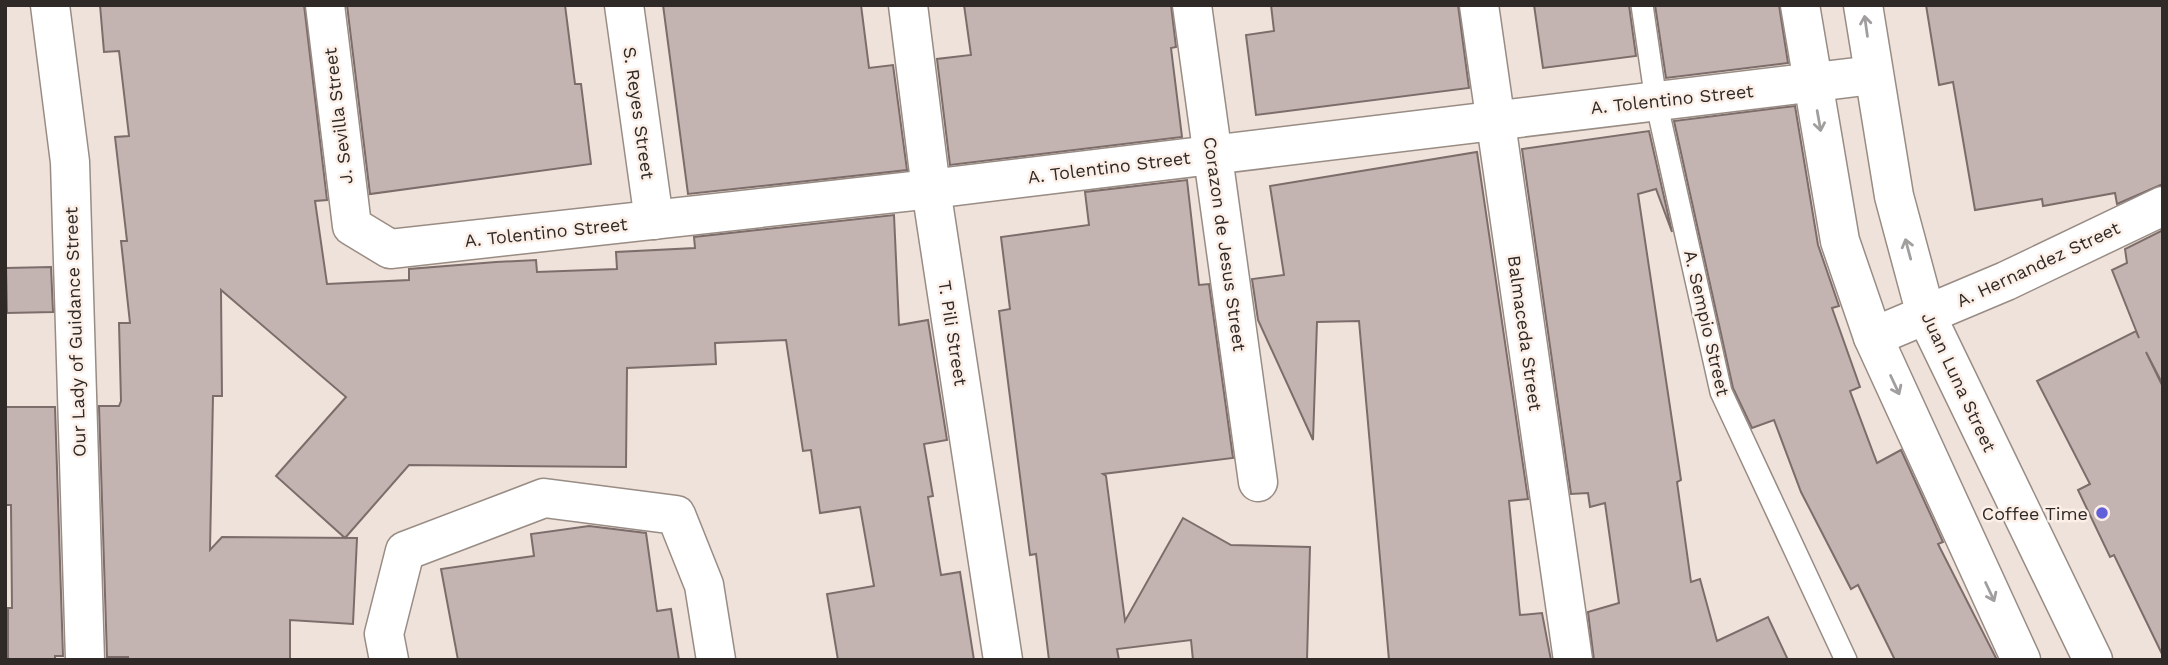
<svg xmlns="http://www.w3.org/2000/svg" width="2168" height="665" font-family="'Work Sans',sans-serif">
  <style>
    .building { fill: #c3b3b1; stroke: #7c6d6b; stroke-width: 2 }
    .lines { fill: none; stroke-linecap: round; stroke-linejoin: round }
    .lane-casing { stroke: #988c84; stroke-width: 24 }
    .street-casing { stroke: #988c84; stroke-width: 41 }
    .secondary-casing { stroke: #988c84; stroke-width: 41 }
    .lane { stroke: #fff; stroke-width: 21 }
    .street { stroke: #fff; stroke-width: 38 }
    .secondary { stroke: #fff; stroke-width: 38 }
    .oneway { stroke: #a19f9e }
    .poi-dot { fill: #6160d8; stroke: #fcefe7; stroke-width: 2.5 }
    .labels { text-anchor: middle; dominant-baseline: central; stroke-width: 5; stroke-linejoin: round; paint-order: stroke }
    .street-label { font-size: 18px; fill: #2f2a27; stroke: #fcefe7 }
    .poi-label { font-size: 18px; fill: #2f2a27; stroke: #fcefe7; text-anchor: end }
  </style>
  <rect width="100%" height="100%" fill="#efe2da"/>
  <g class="building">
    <polygon points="100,5 304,5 327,200 315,201 327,284 409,280 409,269 496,262 536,260 537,272 617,269 616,252 695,248 694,237 894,215 899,325 928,320 947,440 924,444 933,496 928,497 941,575 960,572 974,660 838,660 827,594 874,586 860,507 820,513 811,450 803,451 786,340 715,343 716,364 627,368 626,467 409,465 345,538 276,476 346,397 221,290 222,396 213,396 210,550 222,537 357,538 353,624 290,620 290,660 128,660 128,657 107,657 99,406 119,406 121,401 119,323 130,323 121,241 127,241 115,137 129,136 119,51 104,52"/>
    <polygon points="347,5 565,5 575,84 581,84 591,164 370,194"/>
    <polygon points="663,5 861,5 869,68 893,65 907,170 688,194"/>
    <polygon points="964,5 1171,5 1176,47 1171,48 1182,137 950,165 937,59 971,55"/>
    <polygon points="1271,5 1458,5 1469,88 1256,115 1246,35 1274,31"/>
    <polygon points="1534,5 1629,5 1636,56 1543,68"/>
    <polygon points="1655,5 1779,5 1788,63 1666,78"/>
    <polygon points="1926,5 2163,5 2163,184 2117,204 2115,193 2043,206 2042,199 1975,210 1953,82 1939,85"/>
    <polygon points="1795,106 1818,245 1839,306 1832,308 1860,387 1850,391 1877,463 1901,450 1943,542 1938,544 1997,660 1895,660 1858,585 1851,589 1801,492 1774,420 1752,428 1733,388 1674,121"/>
    <polygon points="1649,131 1672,232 1656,189 1638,194 1681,480 1677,482 1691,582 1700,579 1717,641 1768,617 1788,660 1594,660 1588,612 1619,603 1605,503 1590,507 1588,493 1571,494 1522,149"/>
    <polygon points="1477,152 1528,499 1509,501 1520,615 1542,613 1551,660 1389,660 1359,321 1317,322 1313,440 1258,320 1252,279 1284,275 1270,186"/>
    <polygon points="1187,180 1199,285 1209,284 1233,458 1103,474 1106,476 1125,621 1183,518 1231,545 1310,547 1307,660 1193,660 1191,640 1117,649 1119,660 1049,660 1036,554 1030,555 999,311 1010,309 1001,237 1089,225 1085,192"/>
    <polygon points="2163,230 2163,385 2146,352 2163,387 2163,656 2114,555 2110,557 2078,490 2090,484 2037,381 2136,331 2139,338 2112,270 2127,263 2125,249"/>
    <polygon points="51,267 53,312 7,313 6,268"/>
    <polygon points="5,407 55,407 63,656 55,656 55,660 8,660 8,608 12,608 11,505 5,505"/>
    <polygon points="589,526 646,533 657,611 671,609 679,660 458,660 441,569 534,556 531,534"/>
  </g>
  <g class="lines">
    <defs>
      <polyline id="lane" points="1642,5 1656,101 1721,392 1846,660"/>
      <g id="street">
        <polyline points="50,5 70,162 85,660"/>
        <polyline points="325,5 352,226 390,249 931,189 1873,75"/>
        <polyline points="624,5 654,220"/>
        <polyline points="908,5 931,189 1003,660"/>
        <polyline points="1192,5 1258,482"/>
        <polyline points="1479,5 1573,660"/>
        <polyline points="1873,337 2006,281 2163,206"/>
        <polyline points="389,660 384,634 405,551 544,498 676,515 704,585 716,660"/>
      </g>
      <g id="secondary">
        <polyline points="1800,5 1840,241 1873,337 2021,660"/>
        <polyline points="1863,5 1894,196 1926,315 2093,660"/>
      </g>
    </defs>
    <use href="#lane" class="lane-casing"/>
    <use href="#street" class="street-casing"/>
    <use href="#secondary" class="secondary-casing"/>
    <use href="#lane" class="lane"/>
    <use href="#street" class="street"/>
    <use href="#secondary" class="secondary"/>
  </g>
  <defs><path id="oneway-shaft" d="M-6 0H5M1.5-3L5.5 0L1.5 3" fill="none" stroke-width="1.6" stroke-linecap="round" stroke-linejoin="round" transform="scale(1.75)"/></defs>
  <g class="oneway">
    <use href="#oneway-shaft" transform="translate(1866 26) rotate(-98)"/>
    <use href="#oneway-shaft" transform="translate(1819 121) rotate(80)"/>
    <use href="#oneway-shaft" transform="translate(1908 249) rotate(-105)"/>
    <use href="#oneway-shaft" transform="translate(1895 385) rotate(65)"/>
    <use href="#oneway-shaft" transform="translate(1990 592) rotate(65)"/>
  </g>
  <circle class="poi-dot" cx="2102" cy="513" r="7"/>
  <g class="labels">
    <g class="street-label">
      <text transform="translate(1672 99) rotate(-6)">A. Tolentino Street</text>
      <text transform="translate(639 113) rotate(82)">S. Reyes Street</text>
      <text transform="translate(338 116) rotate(-97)">J. Sevilla Street</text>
      <text transform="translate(1109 167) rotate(-7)">A. Tolentino Street</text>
      <text transform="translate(546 232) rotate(-6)">A. Tolentino Street</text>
      <text transform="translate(1225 244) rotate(82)">Corazon de Jesus Street</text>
      <text transform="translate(2038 264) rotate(-25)">A. Hernandez Street</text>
      <text transform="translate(1707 323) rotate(77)">A. Sempio Street</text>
      <text transform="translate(75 332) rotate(-92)">Our Lady of Guidance Street</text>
      <text transform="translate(953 333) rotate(81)">T. Pili Street</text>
      <text transform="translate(1525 333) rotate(82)">Balmaceda Street</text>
      <text transform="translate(1959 382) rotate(65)">Juan Luna Street</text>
    </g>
    <g class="poi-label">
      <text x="2088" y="513">Coffee Time</text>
    </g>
  </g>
  <rect width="2168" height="665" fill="none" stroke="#2f2a27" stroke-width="14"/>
</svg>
